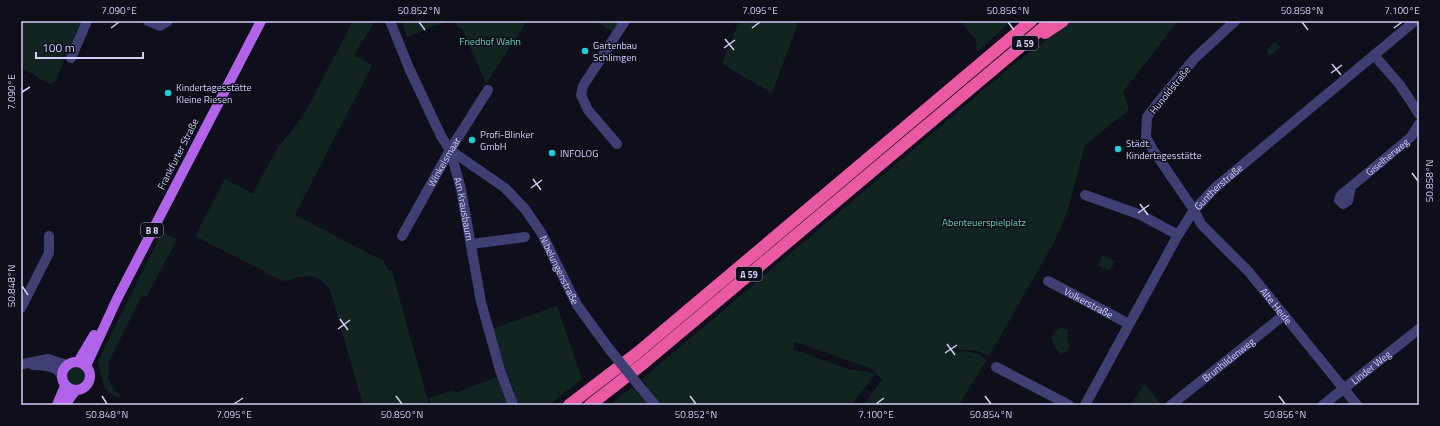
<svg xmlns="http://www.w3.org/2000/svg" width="1440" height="426" font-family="'Titillium Web',sans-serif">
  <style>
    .green { fill: #112422 }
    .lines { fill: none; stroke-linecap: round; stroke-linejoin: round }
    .minor { stroke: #3f3f74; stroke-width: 10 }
    .major { stroke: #b163ea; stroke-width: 10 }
    .highway { stroke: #e959a4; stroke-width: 12 }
    .minor-bridge { stroke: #3f3f74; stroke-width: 10 }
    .ticks { fill: none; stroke: #d1cef8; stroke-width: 1.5 }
    .poi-dot { fill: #1dccd6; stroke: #0f0e1b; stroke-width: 1.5 }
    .labels { text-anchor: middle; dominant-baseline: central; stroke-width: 3; stroke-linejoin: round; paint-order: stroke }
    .shield { fill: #0f0e1b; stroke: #9794b6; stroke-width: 1 }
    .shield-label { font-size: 9px; font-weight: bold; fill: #d1cef8 }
    .park-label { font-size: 10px; fill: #65ceaf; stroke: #0f0e1b }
    .poi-label { font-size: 10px; fill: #d1cef8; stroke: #0f0e1b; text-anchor: start }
    .street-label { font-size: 10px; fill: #d1cef8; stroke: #0f0e1b }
    .neatline { fill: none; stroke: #d1cef8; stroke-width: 1.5 }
    .ticks-label { font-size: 10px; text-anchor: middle; fill: #d1cef8 }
  </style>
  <rect width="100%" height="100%" fill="#0f0e1b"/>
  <g class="green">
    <polygon points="21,21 81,21 56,80 52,83 47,83 21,67"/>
    <path d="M 353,21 L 375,21 L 354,55 L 372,65 L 295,215 L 384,261 L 388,271 L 392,271 L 429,405 L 363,405 L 330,290 C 319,272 303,275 286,281 L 278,279 L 195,236 L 225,179 L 254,194 L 255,189 L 277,149 L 303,116 Z"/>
    <polygon points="402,21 448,21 407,37"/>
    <polygon points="455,21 527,21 486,84 462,28 458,29"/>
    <polygon points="596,21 619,21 612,32"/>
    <polygon points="739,21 799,21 772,93 722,64"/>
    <polygon points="960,21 1011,21 977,52 976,39"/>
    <path d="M 1073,21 L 1178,21 L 1123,92 L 1129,110 L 1085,145 L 1066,216 L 1053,244 L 989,356 L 977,351 L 956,349 L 955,351 C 965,352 980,350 986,361 L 959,405 L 864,405 L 882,379 L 870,368 L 795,342 L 793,349 L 848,369 L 870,372 L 875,375 L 851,405 L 659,405 L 644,387 L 647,385 L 642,379 L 1019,60 Z"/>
    <polygon points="1275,42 1280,47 1270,56 1266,50"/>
    <polygon points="162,232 177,239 147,296 141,297 109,361 108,378 112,387 122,397 115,397 104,387 98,361"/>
    <polygon points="1103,255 1115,261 1110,271 1098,265"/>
    <polygon points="557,306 582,379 549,405 518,405 492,329"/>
    <polygon points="1061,327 1068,330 1067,339 1070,347 1064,353 1060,354 1054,346 1052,336 1056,330"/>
    <circle cx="76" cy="376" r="12"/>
    <polygon points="499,376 510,405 431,405 429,398 454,390 456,393"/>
    <polygon points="1145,384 1161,405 1130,405"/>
    <polygon points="632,387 649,405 610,405"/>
  </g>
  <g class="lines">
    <g class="minor">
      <polyline points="148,21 160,26 168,21"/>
      <path id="s1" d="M 390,21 L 409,68 L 441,136 L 450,150 L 461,189 L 481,302 L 500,370 L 513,405"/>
      <path id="s2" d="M 1235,21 L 1195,58 L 1156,105 L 1147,117 L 1146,137 L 1153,150 L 1194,210 L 1201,224 L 1249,272 L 1357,405"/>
      <polyline points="1374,55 1400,85 1419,114"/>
      <polyline points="71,58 87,21"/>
      <polyline points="617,144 588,110 581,95 583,86 625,21"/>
      <path id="s3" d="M 450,150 L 505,188 L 525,209 L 542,234 L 577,305 L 610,350"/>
      <path id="s4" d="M 1351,187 L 1348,201 L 1343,204 L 1339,200 L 1341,195 L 1411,137 L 1419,124"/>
      <polyline points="1085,195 1141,215 1178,235"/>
      <path id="s5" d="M 402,236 L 450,150 L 488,90"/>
      <polyline points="471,244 525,237"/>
      <path id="s6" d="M 1048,281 L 1129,324"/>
      <polyline points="21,308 49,253 49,236"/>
      <polyline points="23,364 48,359 67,365"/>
      <path d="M 33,365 C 44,366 56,365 61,375"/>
      <polyline points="996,367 1069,405"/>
      <polyline points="640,387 655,405"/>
      <path id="s7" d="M 1085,405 L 1178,235 L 1194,210 L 1217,186 L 1415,21"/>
      <path id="s8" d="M 1171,405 L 1284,315"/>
      <path id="s9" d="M 1323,405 L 1419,329"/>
    </g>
    <g class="major">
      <circle cx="76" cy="376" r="14"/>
      <polyline points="78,362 94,335"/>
      <polyline points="86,366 117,299 261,21"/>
      <polyline points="57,405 65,386"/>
      <polyline points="65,405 75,391"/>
    </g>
    <g class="highway">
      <polyline points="1045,33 1063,21"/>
      <polyline points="569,405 637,353 1031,21"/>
      <polyline points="590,405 644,363 1051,21"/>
    </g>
    <polyline class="minor-bridge" points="610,350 640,387"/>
  </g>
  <path class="ticks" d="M 419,22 L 425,30M 1008,22 L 1014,30M 1302,22 L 1308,30M 111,28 L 119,22M 752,28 L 760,22M 1394,28 L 1402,22M 725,39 L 734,50M 724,48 L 735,40M 1332,64 L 1341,75M 1331,73 L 1342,65M 22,92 L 30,87M 1412,173 L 1418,181M 533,179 L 541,190M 531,188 L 542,180M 1140,204 L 1148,215M 1138,213 L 1149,205M 22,286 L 28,295M 340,319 L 348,330M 338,329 L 350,320M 947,344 L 955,355M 945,353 L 957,345M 102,396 L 107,404M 396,396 L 402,404M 690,396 L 696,404M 985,396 L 991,404M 1279,396 L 1285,404M 234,404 L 243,398M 876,404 L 884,398"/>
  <g class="poi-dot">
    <circle cx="585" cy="51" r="4"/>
    <circle cx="168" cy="93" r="4"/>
    <circle cx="472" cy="140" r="4"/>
    <circle cx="1118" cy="149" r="4"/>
    <circle cx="552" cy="153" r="4"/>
  </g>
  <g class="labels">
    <g class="shield">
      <rect x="1012" y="36" width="26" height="14" rx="3"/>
      <rect x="141" y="223" width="22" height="14" rx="3"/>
      <rect x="736" y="267" width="26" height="14" rx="3"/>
    </g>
    <g class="shield-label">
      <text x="1025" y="43">A 59</text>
      <text x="152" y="230">B 8</text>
      <text x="749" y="274">A 59</text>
    </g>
    <g class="park-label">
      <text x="490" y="41">Friedhof Wahn</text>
      <text x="984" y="222">Abenteuerspielplatz</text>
    </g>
    <g class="poi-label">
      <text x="593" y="45">Gartenbau<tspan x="593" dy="12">Schlimgen</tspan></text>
      <text x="176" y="87">Kindertagesstätte<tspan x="176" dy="12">Kleine Riesen</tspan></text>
      <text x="480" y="134">Profi-Blinker<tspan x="480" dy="12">GmbH</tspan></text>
      <text x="1126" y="143">Städt.<tspan x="1126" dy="12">Kindertagesstätte</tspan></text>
      <text x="560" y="153">INFOLOG</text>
    </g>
    <g class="street-label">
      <text transform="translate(1170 90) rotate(-51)">Hunoldstraße</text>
      <text transform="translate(178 154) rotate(-63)">Frankfurter Straße</text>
      <text stroke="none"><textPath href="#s4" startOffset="91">Giselherweg</textPath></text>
      <text stroke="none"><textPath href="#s5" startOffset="85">Winkelsmaar</textPath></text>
      <text stroke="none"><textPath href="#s7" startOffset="257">Guntherstraße</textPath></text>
      <text stroke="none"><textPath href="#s1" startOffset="203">Am Krausbaum</textPath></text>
      <text stroke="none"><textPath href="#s3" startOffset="166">Nibelungenstraße</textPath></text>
      <text stroke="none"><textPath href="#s6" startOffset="46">Volkerstraße</textPath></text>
      <text stroke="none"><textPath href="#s2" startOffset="365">Alte Heide</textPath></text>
      <text stroke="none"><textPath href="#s8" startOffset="73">Brunhildenweg</textPath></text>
      <text stroke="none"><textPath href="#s9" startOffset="61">Linder Weg</textPath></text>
    </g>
  </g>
  <rect width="1440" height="426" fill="none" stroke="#0f0e1b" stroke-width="44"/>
  <path d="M36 52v6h107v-6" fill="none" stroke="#d1cef8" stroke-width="2"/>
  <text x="42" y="52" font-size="12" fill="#d1cef8" stroke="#0f0e1b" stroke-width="3" paint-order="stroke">100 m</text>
  <rect x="22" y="22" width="1396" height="382" class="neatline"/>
  <g class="ticks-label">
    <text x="119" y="14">7.090°E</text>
    <text x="419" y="14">50.852°N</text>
    <text x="760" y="14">7.095°E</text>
    <text x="1008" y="14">50.856°N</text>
    <text x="1302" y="14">50.858°N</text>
    <text x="1402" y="14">7.100°E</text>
    <text transform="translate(11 92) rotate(-90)" y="4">7.090°E</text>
    <text transform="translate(1429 181) rotate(-90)" y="4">50.858°N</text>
    <text transform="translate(11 286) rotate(-90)" y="4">50.848°N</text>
    <text x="107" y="418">50.848°N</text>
    <text x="234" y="418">7.095°E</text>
    <text x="402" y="418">50.850°N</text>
    <text x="696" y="418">50.852°N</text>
    <text x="876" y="418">7.100°E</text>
    <text x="991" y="418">50.854°N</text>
    <text x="1285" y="418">50.856°N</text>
  </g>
</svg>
